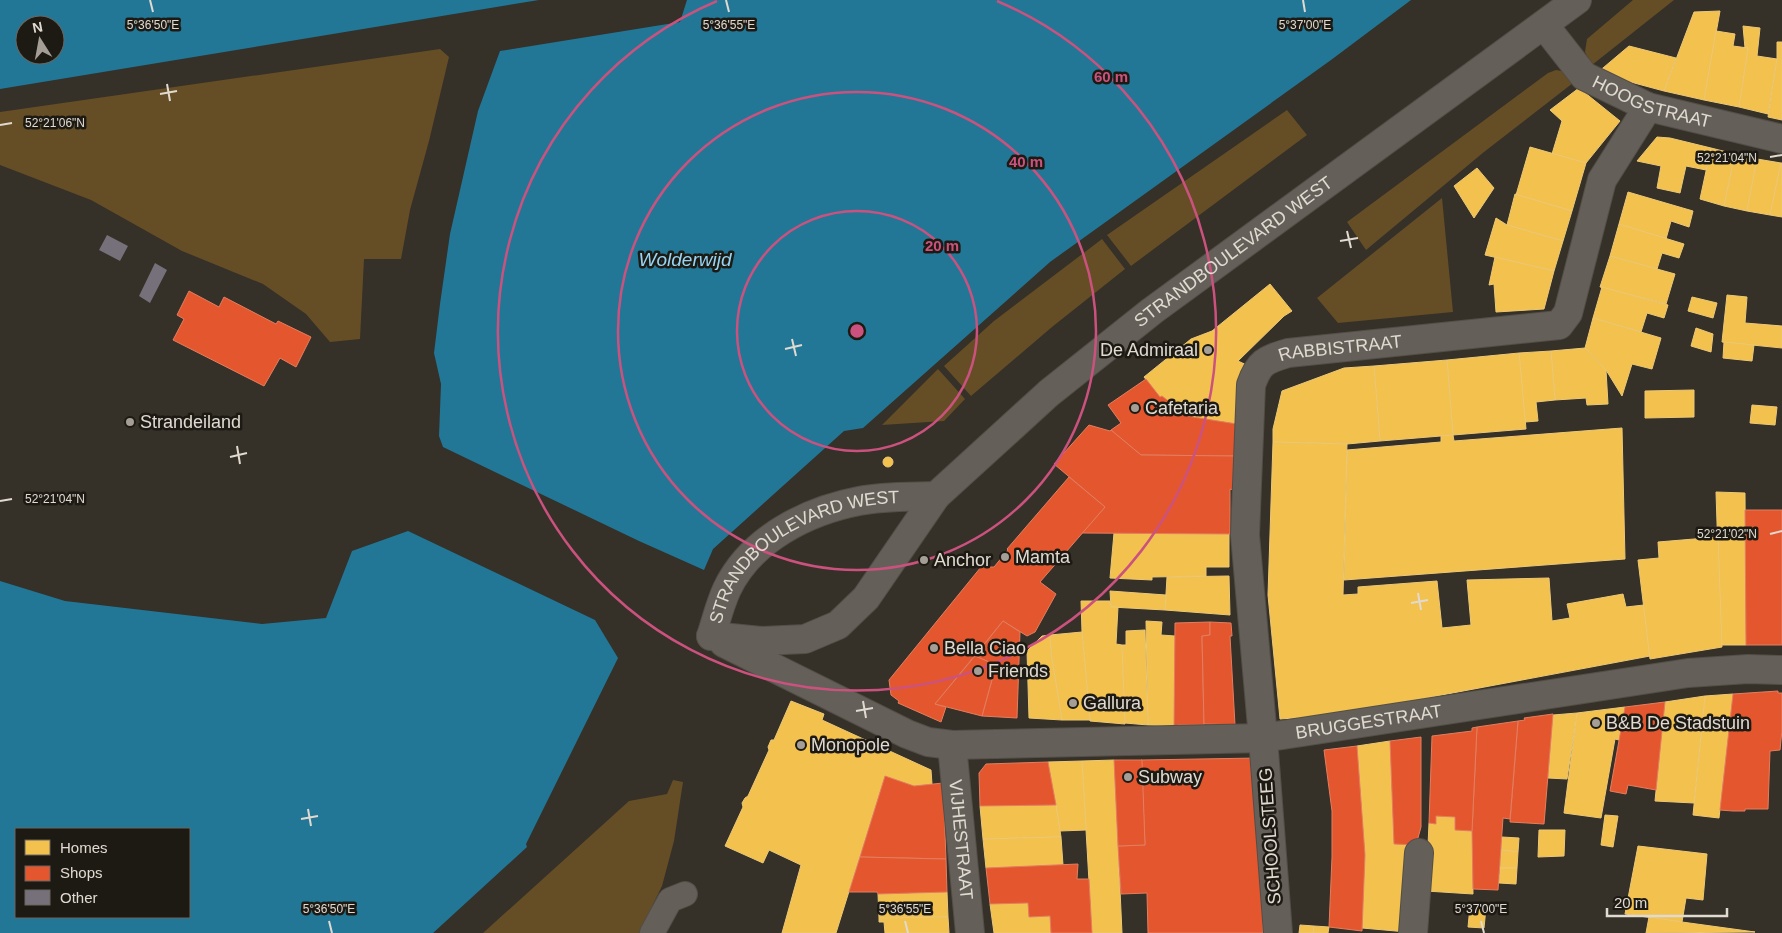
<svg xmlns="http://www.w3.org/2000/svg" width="1782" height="933" font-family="Arial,sans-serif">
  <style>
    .green { fill: #654d26 }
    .water { fill: #227797; fill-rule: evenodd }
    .homes { fill: #f2c14e; stroke: #edc875 }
    .shops { fill: #e4572e; stroke: #e37e5f }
    .building { fill: #757079 }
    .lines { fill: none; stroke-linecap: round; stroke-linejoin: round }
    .lane-casing { stroke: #534e47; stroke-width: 26 }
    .street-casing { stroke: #534e47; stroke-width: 30 }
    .lane { stroke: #646059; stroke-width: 24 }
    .street { stroke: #646059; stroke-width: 28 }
    .ticks { fill: none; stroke: #e0dad1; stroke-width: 2 }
    .ring { fill: none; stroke: #cb527e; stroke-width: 2.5 }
    .poi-dot { fill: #a49e96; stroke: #1d1913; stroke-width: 2 }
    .labels { text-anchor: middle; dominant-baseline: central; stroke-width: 5; stroke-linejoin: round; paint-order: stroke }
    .street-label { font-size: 18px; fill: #e0dad1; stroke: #1d1913 }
    .poi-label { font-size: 18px; fill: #e0dad1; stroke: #1d1913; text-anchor: start }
    .water-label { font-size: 19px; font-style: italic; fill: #95d5f4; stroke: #1d1913 }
    .ticks-label { font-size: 12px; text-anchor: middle; fill: #e0dad1; stroke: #1d1913; stroke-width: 5; stroke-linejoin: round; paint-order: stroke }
    .centre { fill: #cb527e; stroke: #1d1913; stroke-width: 2.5 }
    .ring-label { font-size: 15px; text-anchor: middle; font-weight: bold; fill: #cb527e; stroke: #1d1913; stroke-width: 5; stroke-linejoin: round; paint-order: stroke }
  </style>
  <rect width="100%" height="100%" fill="#353028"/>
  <g class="green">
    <polygon points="1633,0 1674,0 1592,65 1585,52 1587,39"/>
    <polygon points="440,49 449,57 429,141 410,210 401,259 364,259 360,339 330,342 306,314 263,284 182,251 91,200 0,165 0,112"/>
    <polygon points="1556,70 1567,72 1573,83 1484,152 1366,250 1347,222 1548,73"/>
    <polygon points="1287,110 1307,135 1131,266 1107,235"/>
    <polygon points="1442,198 1453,312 1338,323 1317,298"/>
    <polygon points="1102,239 1125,269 1052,327 971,396 944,366 994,321"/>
    <polygon points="938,369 965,399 944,421 882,425"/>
    <polygon points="673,780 683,782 674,841 662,886 639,933 483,933 629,801 667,794"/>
  </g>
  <g class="water">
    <path d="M 0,0 L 539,0 L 0,89 ZM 25,25 L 55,25 L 55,55 L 25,55 Z"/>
    <polygon points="687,0 1411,0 1331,60 1050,262 863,428 844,431 713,549 704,570 639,541 443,447 439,436 441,384 434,353 440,304 450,234 478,111 500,51 680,22"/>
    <path d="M 408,531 L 595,620 L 618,658 L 526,844 L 527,847 L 433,933 L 0,933 L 0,581 L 65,601 L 262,624 L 326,618 L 352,551 ZM 189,829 L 189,917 L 16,917 L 16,829 Z"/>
  </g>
  <g class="homes">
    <polygon points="1720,11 1704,100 1664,91 1694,12"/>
    <polygon points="1743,26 1760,28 1757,56 1777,59 1768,114 1739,107 1748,48 1745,48"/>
    <polygon points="1716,31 1735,34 1733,46 1748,48 1739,107 1704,100"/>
    <polygon points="1777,42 1782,42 1782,120 1768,117 1777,59"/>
    <polygon points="1629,46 1676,58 1664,91 1597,73"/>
    <polygon points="1579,88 1620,121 1586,163 1552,154 1562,121 1550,110"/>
    <polygon points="1657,137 1670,138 1711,148 1706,170 1686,166 1680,193 1657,188 1661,166 1637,161"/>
    <polygon points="1530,147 1586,163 1572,211 1516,195"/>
    <polygon points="1711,148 1735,154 1724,206 1700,199"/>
    <polygon points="1735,154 1757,159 1747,211 1724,206"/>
    <polygon points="1757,159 1781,163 1770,215 1747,211"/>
    <polygon points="1781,163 1782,163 1782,217 1770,215"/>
    <polygon points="1477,168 1494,188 1474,218 1454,186"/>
    <polygon points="1628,192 1693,211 1689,227 1671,221 1666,239 1619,224"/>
    <polygon points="1515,194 1572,211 1563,241 1507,225"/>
    <polygon points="1496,218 1507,225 1563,241 1554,271 1485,255"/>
    <polygon points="1619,224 1684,244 1679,258 1662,253 1657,269 1610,256"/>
    <polygon points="1610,256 1675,274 1666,304 1600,287"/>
    <polygon points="1495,257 1554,271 1544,309 1496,312 1494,284 1489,285"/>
    <polygon points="1270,284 1292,311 1284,316 1238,361 1251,367 1237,424 1187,416 1162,396 1160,397 1144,377 1191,339 1212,331"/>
    <polygon points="1602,287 1668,305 1664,318 1647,313 1641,332 1593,318"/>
    <polygon points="1727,295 1747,297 1745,323 1782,326 1782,348 1722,342"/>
    <polygon points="1692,297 1717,303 1713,318 1688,311"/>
    <polygon points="1593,318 1661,338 1652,369 1632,364 1622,396 1606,370 1585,348"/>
    <polygon points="1696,328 1713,334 1711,352 1691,346"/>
    <polygon points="1724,342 1754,345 1752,361 1723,358"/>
    <polygon points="1585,348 1606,370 1608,404 1587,405 1586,398 1555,400 1551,351"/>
    <polygon points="1551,351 1555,400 1536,402 1538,421 1525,422 1519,353"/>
    <polygon points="1519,353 1526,429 1453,435 1447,360"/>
    <polygon points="1447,360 1453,435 1380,441 1374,366"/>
    <polygon points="1374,366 1380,441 1347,444 1273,442 1273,429 1282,391 1344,368"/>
    <polygon points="1694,390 1694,417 1645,418 1645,391"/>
    <polygon points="1752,405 1777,407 1775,425 1750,423"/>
    <polygon points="1622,428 1625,559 1344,580 1347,450 1441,442 1441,436 1453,435 1454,441"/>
    <polygon points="1273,442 1347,444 1343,595 1358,594 1358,587 1437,581 1442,628 1471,625 1467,580 1549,578 1552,621 1570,618 1567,604 1623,594 1626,607 1644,605 1650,656 1335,715 1280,719 1268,595"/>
    <circle cx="888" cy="462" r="5"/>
    <polygon points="1716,492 1745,493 1746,645 1721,645"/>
    <polygon points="1114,533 1229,534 1229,567 1206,567 1206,576 1152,577 1152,580 1110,578"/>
    <polygon points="1718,537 1722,647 1650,659 1638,560 1659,558 1658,542"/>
    <polygon points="1229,576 1230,615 1165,610 1167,577"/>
    <polygon points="1110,591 1166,595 1165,610 1111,607"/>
    <polygon points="1081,601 1110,601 1111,607 1118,607 1116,644 1122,645 1125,724 1090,721 1082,632"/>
    <polygon points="1146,621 1162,622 1161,635 1175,636 1174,726 1148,725"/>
    <polygon points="1145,630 1148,725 1125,723 1122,645 1126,645 1126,631"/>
    <polygon points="1082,632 1090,720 1062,720 1051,653 1050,635"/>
    <polygon points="1050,635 1051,653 1062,720 1029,718 1027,651 1042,636"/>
    <polygon points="1733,694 1719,818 1693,815 1705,696"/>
    <polygon points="1705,696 1694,803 1655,801 1665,702"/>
    <polygon points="791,701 824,714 822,720 931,770 932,784 914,786 885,776 836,933 782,933 801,865 769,850 763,863 725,846 743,807 742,803 745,798 748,796 769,750 768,747 771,740 774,740"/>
    <polygon points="1625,707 1619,740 1615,739 1601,818 1564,813 1577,713"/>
    <polygon points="1577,713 1567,779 1548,778 1553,715"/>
    <polygon points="1390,741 1394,844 1416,845 1407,932 1362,928 1365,855 1357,746"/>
    <polygon points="1114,760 1122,933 1092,933 1082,761"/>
    <polygon points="1082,761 1086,830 1060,831 1048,762"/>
    <polygon points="1056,805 1061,837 983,839 980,806"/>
    <polygon points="1605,815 1618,816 1613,847 1601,845"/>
    <polygon points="1436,816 1455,817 1455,830 1472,831 1473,894 1426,891 1429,823 1436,824"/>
    <polygon points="1539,830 1565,830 1564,856 1538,857"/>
    <polygon points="1061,837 1063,865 986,868 983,839"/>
    <polygon points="1502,837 1519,838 1518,852 1501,850"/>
    <polygon points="1638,846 1707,854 1703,900 1686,898 1682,922 1625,914"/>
    <polygon points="1501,850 1518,852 1517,868 1500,868"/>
    <polygon points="1500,868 1517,868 1516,884 1499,883"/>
    <polygon points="947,892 948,917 879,918 878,894"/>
    <polygon points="1028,903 1029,917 1050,916 1051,933 994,933 990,904"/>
    <polygon points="1470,907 1486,908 1484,928 1468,927"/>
    <polygon points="948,917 949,933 885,933 884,922 879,922 879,918"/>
    <polygon points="1649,917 1682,922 1755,932 1646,933"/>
    <polygon points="1300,925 1314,926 1313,933 1299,933"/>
    <polygon points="1314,926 1329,927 1328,933 1313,933"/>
  </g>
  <g class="shops">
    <polygon points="189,291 219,307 224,297 276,324 278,321 311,337 296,367 280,358 264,386 173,340 184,319 177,315"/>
    <polygon points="1146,379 1160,397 1162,396 1187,416 1237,424 1234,456 1141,455 1111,430 1121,423 1108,405"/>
    <polygon points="1089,425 1110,431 1111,430 1141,455 1234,456 1233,490 1230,489 1230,534 1082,533 1105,507 1054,464"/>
    <polygon points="1069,477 1105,507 1040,582 1056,594 1035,632 1027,636 1003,621 935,704 946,707 941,722 898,703 899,701 891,695 889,680 981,567 994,567 1008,550 1007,549"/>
    <polygon points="1745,510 1782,510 1782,645 1746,645"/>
    <polygon points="1003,621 1020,632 1017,718 982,716 996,665 975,656"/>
    <polygon points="1210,622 1210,635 1202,636 1204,724 1204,725 1178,725 1178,726 1174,726 1175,623"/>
    <polygon points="1210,622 1231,623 1232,636 1230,636 1235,725 1204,724 1202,636 1210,635"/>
    <polygon points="975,656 996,665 982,716 935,704"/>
    <polygon points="1778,691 1778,693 1782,693 1782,730 1780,750 1770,751 1768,809 1745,809 1745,811 1733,811 1720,810 1733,694"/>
    <polygon points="1665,702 1656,790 1628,785 1626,794 1610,791 1625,707"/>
    <polygon points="1553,714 1544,824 1510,822 1518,721 1525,720 1524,718"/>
    <polygon points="1518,721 1510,819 1503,818 1498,890 1473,889 1472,831 1477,727"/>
    <polygon points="1477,727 1472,831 1455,830 1455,817 1436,816 1436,824 1429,823 1432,736 1472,731 1472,728"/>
    <polygon points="1421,737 1421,827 1416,845 1394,844 1390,741"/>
    <polygon points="1357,746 1365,855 1362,931 1329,927 1332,857 1332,811 1324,750"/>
    <polygon points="1257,758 1263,933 1148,933 1147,893 1121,894 1118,846 1145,845 1141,760"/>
    <polygon points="1114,760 1142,760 1145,845 1118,846"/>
    <polygon points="1048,762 1056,805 980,806 979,773 986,764"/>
    <polygon points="885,776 914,786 943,783 946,859 860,857"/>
    <polygon points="860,857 946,859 947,892 878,894 877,892 849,892"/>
    <polygon points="1078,864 1077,879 1089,879 1092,933 1051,933 1050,916 1029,917 1028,903 990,904 986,868"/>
  </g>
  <g class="building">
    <polygon points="107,235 128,246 120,261 99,250"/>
    <polygon points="155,263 167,270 150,303 139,296"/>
  </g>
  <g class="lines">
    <defs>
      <polyline id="lane" points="652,933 670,900 685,894"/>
      <g id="street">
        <path id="s1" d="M 1544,25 L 1584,76 L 1648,107 L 1782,139"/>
        <path id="s2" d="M 711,636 L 761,641 L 805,639 L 838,625 L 866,598 L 936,496 L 1049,393 L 1152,311 L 1577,0"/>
        <path id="s3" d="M 711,636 C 716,621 720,604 727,589 C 751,539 807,511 859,501 C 884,496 911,497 936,496"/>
        <path id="s4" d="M 724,643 L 907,734 L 928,742 L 952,745 L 1263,738 L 1688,673 L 1748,669 L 1782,670"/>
        <path id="s5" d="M 952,745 L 970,933"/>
        <path id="s6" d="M 1278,933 L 1263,738 L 1245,535 L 1251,385 C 1259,362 1265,360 1288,353 L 1559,325 L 1568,313 L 1602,180 L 1648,107"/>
        <polyline points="1413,933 1419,853"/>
      </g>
    </defs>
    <use href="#lane" class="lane-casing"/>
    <use href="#street" class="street-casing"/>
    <use href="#lane" class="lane"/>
    <use href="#street" class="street"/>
  </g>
  <path class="ticks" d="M 150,0 L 153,12M 726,0 L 729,12M 1303,0 L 1305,12M 167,84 L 170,101M 160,94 L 177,91M 0,125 L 12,123M 1770,157 L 1782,155M 1347,231 L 1351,248M 1340,241 L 1358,238M 792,339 L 796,356M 785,349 L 802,345M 237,446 L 240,464M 230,457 L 247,453M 0,501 L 12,499M 1770,534 L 1782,531M 1418,593 L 1421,610M 1411,603 L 1428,600M 863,701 L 866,718M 856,711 L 873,708M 308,809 L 311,826M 301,819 L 318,816M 329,921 L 332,933M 905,921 L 908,933M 1481,921 L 1484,933"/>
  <g class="ring">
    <circle cx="857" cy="331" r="120"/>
    <circle cx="857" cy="331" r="239"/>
    <path d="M997 1A359 359 0 1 1 717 1"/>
  </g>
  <g class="poi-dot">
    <circle cx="1208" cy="350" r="5"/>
    <circle cx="1135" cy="408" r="5"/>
    <circle cx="130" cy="422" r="5"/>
    <circle cx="1005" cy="557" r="5"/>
    <circle cx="924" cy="560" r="5"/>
    <circle cx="934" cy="648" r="5"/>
    <circle cx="978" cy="671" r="5"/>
    <circle cx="1073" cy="703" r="5"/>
    <circle cx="1596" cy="723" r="5"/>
    <circle cx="801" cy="745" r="5"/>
    <circle cx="1128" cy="777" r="5"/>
  </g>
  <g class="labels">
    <g class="street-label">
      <text stroke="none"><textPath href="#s1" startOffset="138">HOOGSTRAAT</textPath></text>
      <text stroke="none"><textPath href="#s2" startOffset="678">STRANDBOULEVARD WEST</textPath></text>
      <text stroke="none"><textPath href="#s6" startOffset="654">RABBISTRAAT</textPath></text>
      <text stroke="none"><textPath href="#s3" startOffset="134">STRANDBOULEVARD WEST</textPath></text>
      <text stroke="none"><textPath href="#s4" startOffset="669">BRUGGESTRAAT</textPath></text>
      <text transform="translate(1270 836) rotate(-94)">SCHOOLSTEEG</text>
      <text stroke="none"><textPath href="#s5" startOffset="95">VIJHESTRAAT</textPath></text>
    </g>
    <g class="poi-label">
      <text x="1198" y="350" text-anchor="end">De Admiraal</text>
      <text x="1145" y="408">Cafetaria</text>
      <text x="140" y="422">Strandeiland</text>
      <text x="1015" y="557">Mamta</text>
      <text x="934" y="560">Anchor</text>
      <text x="944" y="648">Bella Ciao</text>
      <text x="988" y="671">Friends</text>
      <text x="1083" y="703">Gallura</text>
      <text x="1606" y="723">B&amp;B De Stadstuin</text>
      <text x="811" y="745">Monopole</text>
      <text x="1138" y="777">Subway</text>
    </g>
    <g class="water-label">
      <text x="685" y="259">Wolderwijd</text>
    </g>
  </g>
  <g class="ticks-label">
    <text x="153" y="29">5°36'50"E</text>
    <text x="729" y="29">5°36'55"E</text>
    <text x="1305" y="29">5°37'00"E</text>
    <text x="55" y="127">52°21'06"N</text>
    <text x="1727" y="162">52°21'04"N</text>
    <text x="55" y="503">52°21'04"N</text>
    <text x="1727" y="538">52°21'02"N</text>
    <text x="329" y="913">5°36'50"E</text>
    <text x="905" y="913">5°36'55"E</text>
    <text x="1481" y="913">5°37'00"E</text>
  </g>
  <circle cx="857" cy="331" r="8" class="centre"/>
  <g class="ring-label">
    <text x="1111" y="82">60 m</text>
    <text x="1026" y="167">40 m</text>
    <text x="942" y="251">20 m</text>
  </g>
  <rect x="15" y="828" width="175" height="90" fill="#1d1913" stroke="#6b665f"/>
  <rect x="25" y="840" width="25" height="15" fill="#f2c14e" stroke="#6b665f"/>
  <text x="60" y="853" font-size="15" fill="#e0dad1">Homes</text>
  <rect x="25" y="866" width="25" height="15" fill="#e4572e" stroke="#6b665f"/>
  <text x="60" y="878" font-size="15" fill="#e0dad1">Shops</text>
  <rect x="25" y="890" width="25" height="15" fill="#757079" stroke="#6b665f"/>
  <text x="60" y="903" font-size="15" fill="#e0dad1">Other</text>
  <g transform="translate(40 40) rotate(349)"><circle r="24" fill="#1d1913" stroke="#6b665f"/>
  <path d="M0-4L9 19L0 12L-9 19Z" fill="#a49e96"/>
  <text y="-8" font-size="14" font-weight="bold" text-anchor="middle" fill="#e0dad1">N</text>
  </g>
  <path d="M1607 908v8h120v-8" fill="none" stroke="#e0dad1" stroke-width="2.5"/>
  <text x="1614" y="908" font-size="15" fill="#e0dad1" stroke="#1d1913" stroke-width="4" paint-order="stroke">20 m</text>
</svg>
